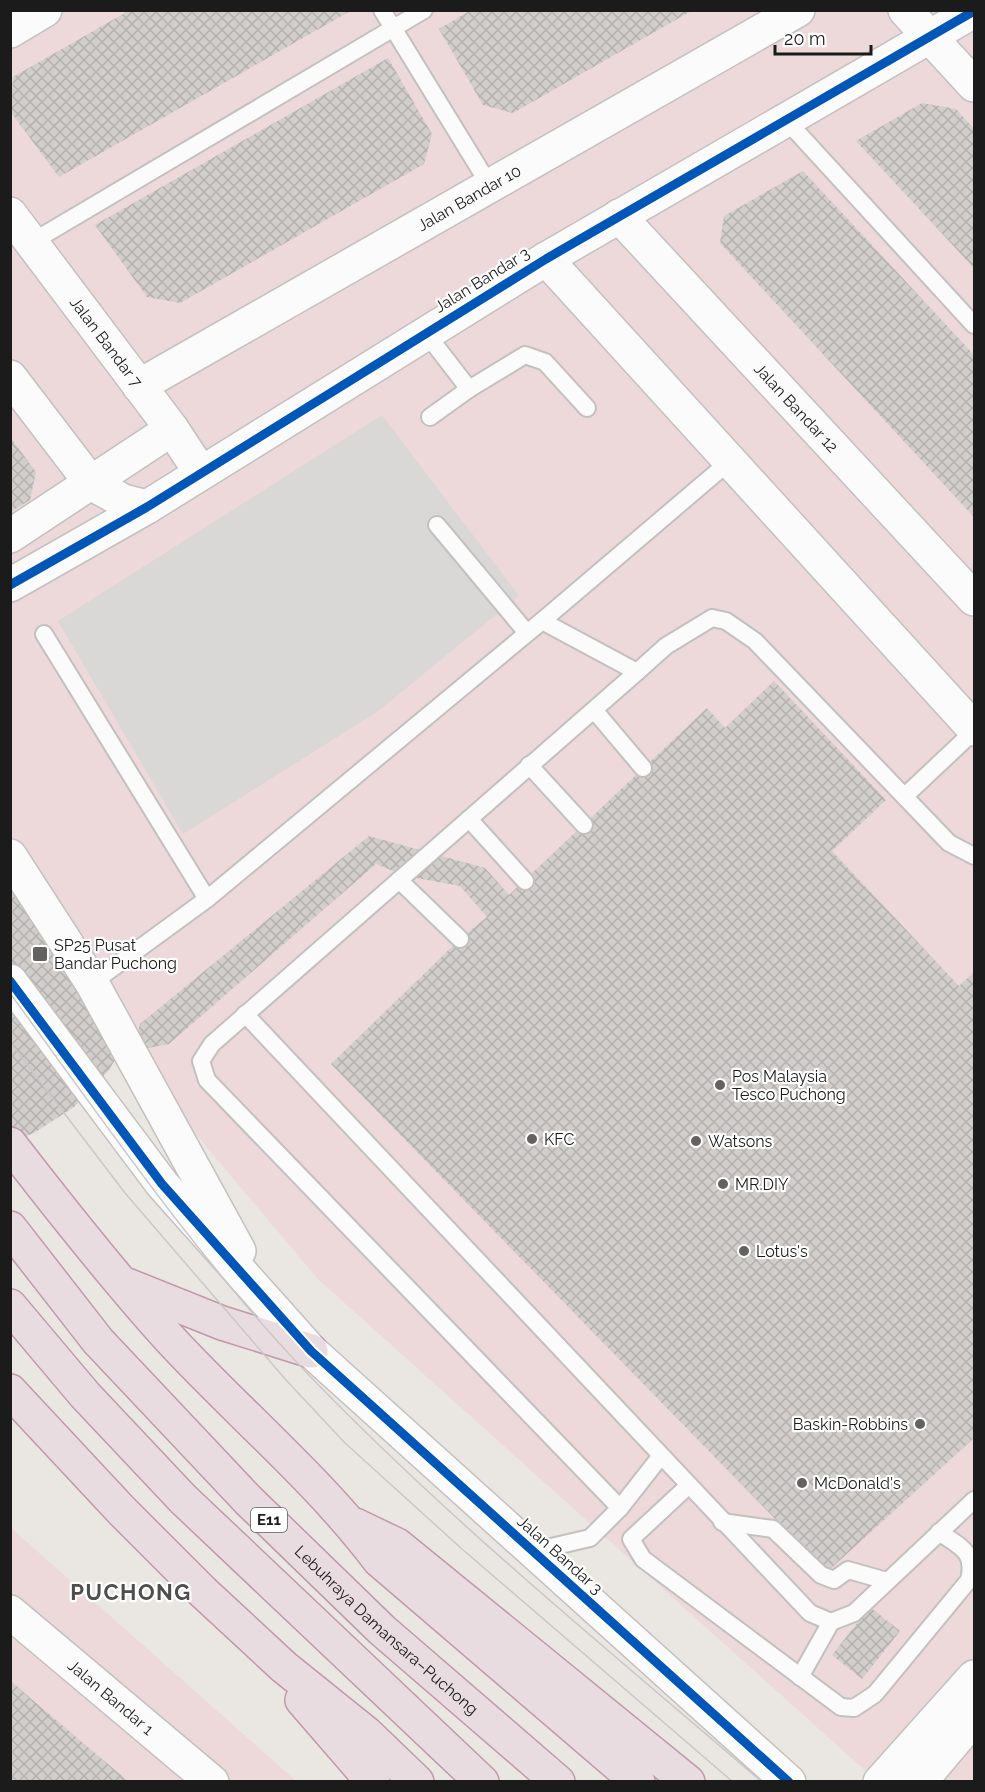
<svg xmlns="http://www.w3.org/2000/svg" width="985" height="1792" font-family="Raleway,sans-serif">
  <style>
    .commercial { fill: #edd8da }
    .parking { fill: #dad8d6 }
    .building { fill: url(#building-cross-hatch) }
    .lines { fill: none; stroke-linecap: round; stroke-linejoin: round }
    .service-casing { stroke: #c2c1bf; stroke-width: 20 }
    .minor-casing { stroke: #c2c1bf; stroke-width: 36 }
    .motorway-casing { stroke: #c098ac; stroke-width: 36 }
    .service { stroke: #fcfbfb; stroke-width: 16 }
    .minor { stroke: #fcfbfb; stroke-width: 33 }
    .motorway { stroke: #e9dce0; stroke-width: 33 }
    .tram { stroke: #c9c8c8; stroke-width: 1.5 }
    .cycleway-casing { stroke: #fff; stroke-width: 13 }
    .cycleway { stroke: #0057b8; stroke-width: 9 }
    .poi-dot { fill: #636261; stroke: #fff; stroke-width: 2 }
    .labels { text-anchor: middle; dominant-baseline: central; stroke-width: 4.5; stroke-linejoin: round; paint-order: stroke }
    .shield { fill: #fff; stroke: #5f5f5f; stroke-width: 1.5 }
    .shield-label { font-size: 15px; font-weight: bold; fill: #1b1b1b }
    .street-label { font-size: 16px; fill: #1b1b1b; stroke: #fff }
    .poi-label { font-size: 16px; fill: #1b1b1b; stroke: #fff; text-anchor: start }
    .district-label { font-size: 22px; font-weight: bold; letter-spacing: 1.5px; fill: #4e4e4e; stroke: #fff }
  </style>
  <defs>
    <pattern id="building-cross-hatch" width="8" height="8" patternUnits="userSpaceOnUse" patternTransform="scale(1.5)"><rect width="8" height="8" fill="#d2cecb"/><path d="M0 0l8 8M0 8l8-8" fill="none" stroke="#b4b0ae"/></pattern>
  </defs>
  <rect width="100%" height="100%" fill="#eae6e2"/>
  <g class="commercial">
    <polygon points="965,10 974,21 974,1781 877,1781 318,1279 11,915 10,11"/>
    <polygon points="11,1528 296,1781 11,1781"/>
  </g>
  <polygon class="parking" points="382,415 519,596 377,712 183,834 58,621"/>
  <g class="building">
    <polygon points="130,10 352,10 59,177 10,111 13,77"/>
    <polygon points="471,10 693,10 513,113 483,105 439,29"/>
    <polygon points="388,58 432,134 424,164 180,303 147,297 95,225"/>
    <polygon points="922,103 956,109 974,129 974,268 856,141"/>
    <polygon points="803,171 974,355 974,517 720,243 724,216"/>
    <polygon points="10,437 36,472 30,500 10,512"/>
    <polygon points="774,681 886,800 832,851 959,986 974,972 974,1438 827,1572 331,1064 460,939 487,917 460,886 406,876 376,864 169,1044 133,1051 140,1024 369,836 485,868 509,895 707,708 725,728"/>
    <polygon points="10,877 119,1053 109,1070 74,1107 34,1133 10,1142"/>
    <polygon points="870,1607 900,1631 862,1679 832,1655"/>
    <polygon points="10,1680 29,1697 129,1782 10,1782"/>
  </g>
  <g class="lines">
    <defs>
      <g id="service">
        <polyline points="382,10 490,186"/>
        <polyline points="786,120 974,325"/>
        <polyline points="32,242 424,10"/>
        <polyline points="425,332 469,389 525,355 545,362 587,408"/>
        <polyline points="430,417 469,389"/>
        <polyline points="437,525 527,633"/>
        <polyline points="542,621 637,672"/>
        <polyline points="44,634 207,899"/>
        <polyline points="594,710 643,768"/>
        <polyline points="529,765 584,825"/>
        <polyline points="906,795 974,731"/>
        <polyline points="469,819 525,881"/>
        <polyline points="399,880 460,939"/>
        <polyline points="92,983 207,899 542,621 730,461"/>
        <polyline points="245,1014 810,1613 831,1622 854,1613 974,1500"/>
        <path d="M 688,1486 L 631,1539 L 643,1559 L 841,1707 L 854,1708 L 875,1694 L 969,1580 C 976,1551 960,1547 939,1532"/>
        <polyline points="620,1508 207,1080 201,1061 212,1044 637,672 666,646 712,618 726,621 755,641 949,843 974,856"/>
        <polyline points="722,1522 773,1529 821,1575 834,1580 848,1570 887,1581"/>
        <polyline points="534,1551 590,1538 620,1508 660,1457"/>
        <polyline points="800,1677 831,1622"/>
      </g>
      <g id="minor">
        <polyline points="905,10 974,85"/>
        <polyline points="10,31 45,10"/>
        <path id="s1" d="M 10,214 L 172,429 L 201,473"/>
        <path id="s2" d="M 619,216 L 974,599"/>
        <polyline points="546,259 974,729"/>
        <polyline points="10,377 91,483 123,501 147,507"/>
        <path id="s3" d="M 139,386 L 798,10"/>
        <polyline points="10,536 172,429"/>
        <polyline points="10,585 147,507 546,259 974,11"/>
        <polyline points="10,856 92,983 239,1251"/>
        <polyline points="10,981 162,1184 311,1351 789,1782"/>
        <path id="s4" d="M 10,1612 L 212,1782"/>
        <polyline points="880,1782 974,1677"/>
        <polyline points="920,1782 974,1718"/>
      </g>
      <g id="motorway">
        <path d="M 10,1144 C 61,1210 113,1276 169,1338 C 238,1413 318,1479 379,1560 L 638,1782"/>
        <path id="s5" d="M 10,1228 L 98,1341 L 248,1500 L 382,1630 L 558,1782"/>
        <polyline points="127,1285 222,1323 311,1351"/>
        <polyline points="10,1306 85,1395 183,1499 482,1782"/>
        <polyline points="10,1391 122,1511 202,1591 284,1667 366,1733 417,1782"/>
        <polyline points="355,1525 397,1545 688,1782"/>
        <polyline points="302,1700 373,1782"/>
      </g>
    </defs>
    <use href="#service" class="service-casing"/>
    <use href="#minor" class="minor-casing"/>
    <use href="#motorway" class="motorway-casing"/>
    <use href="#service" class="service"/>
    <use href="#minor" class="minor"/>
    <use href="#motorway" class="motorway"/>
    <g class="tram">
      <path d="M 10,993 C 104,1122 194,1254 304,1370 C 446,1518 606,1648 762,1782"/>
      <polyline points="10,1042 125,1193 286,1380 345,1443 462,1549 733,1782"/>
    </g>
    <defs>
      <g id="cycleway">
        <polyline points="10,585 147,507 546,259 974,11"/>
        <polyline points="10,981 162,1184 311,1351 789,1782"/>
      </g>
    </defs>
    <use href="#cycleway" class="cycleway-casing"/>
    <use href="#cycleway" class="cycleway"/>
  </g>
  <g class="poi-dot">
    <rect x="32" y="946" width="16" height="16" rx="3"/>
    <circle cx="720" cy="1085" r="6"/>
    <circle cx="532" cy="1139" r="6"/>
    <circle cx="696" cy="1141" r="6"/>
    <circle cx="723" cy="1184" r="6"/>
    <circle cx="744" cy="1251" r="6"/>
    <circle cx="920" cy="1424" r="6"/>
    <circle cx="802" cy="1483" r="6"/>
  </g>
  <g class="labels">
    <rect class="shield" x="251" y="1508" width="36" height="24" rx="4.5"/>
    <g class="shield-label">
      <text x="269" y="1520">E11</text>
    </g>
    <g class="street-label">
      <text stroke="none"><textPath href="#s3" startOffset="380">Jalan Bandar 10</textPath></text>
      <text transform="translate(482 280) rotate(-32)">Jalan Bandar 3</text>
      <text stroke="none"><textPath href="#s1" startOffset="160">Jalan Bandar 7</textPath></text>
      <text stroke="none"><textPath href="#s2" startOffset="261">Jalan Bandar 12</textPath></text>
      <text transform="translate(560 1555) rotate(42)">Jalan Bandar 3</text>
      <text stroke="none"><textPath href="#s5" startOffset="552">Lebuhraya Damansara–Puchong</textPath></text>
      <text stroke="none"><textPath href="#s4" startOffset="132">Jalan Bandar 1</textPath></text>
    </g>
    <g class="poi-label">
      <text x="54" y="945">SP25 Pusat<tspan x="54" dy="18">Bandar Puchong</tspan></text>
      <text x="732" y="1076">Pos Malaysia<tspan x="732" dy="18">Tesco Puchong</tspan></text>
      <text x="544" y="1139">KFC</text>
      <text x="708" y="1141">Watsons</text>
      <text x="735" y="1184">MR.DIY</text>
      <text x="756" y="1251">Lotus's</text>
      <text x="908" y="1424" text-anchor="end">Baskin-Robbins</text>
      <text x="814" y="1483">McDonald's</text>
    </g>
    <g class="district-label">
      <text x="131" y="1592">PUCHONG</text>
    </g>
  </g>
  <rect width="985" height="1792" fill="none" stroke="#1b1b1b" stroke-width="24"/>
  <path d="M775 45v9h96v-9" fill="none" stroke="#1b1b1b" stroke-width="3"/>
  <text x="784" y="45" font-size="18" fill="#1b1b1b" stroke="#ffffff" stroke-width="4.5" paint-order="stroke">20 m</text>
</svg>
